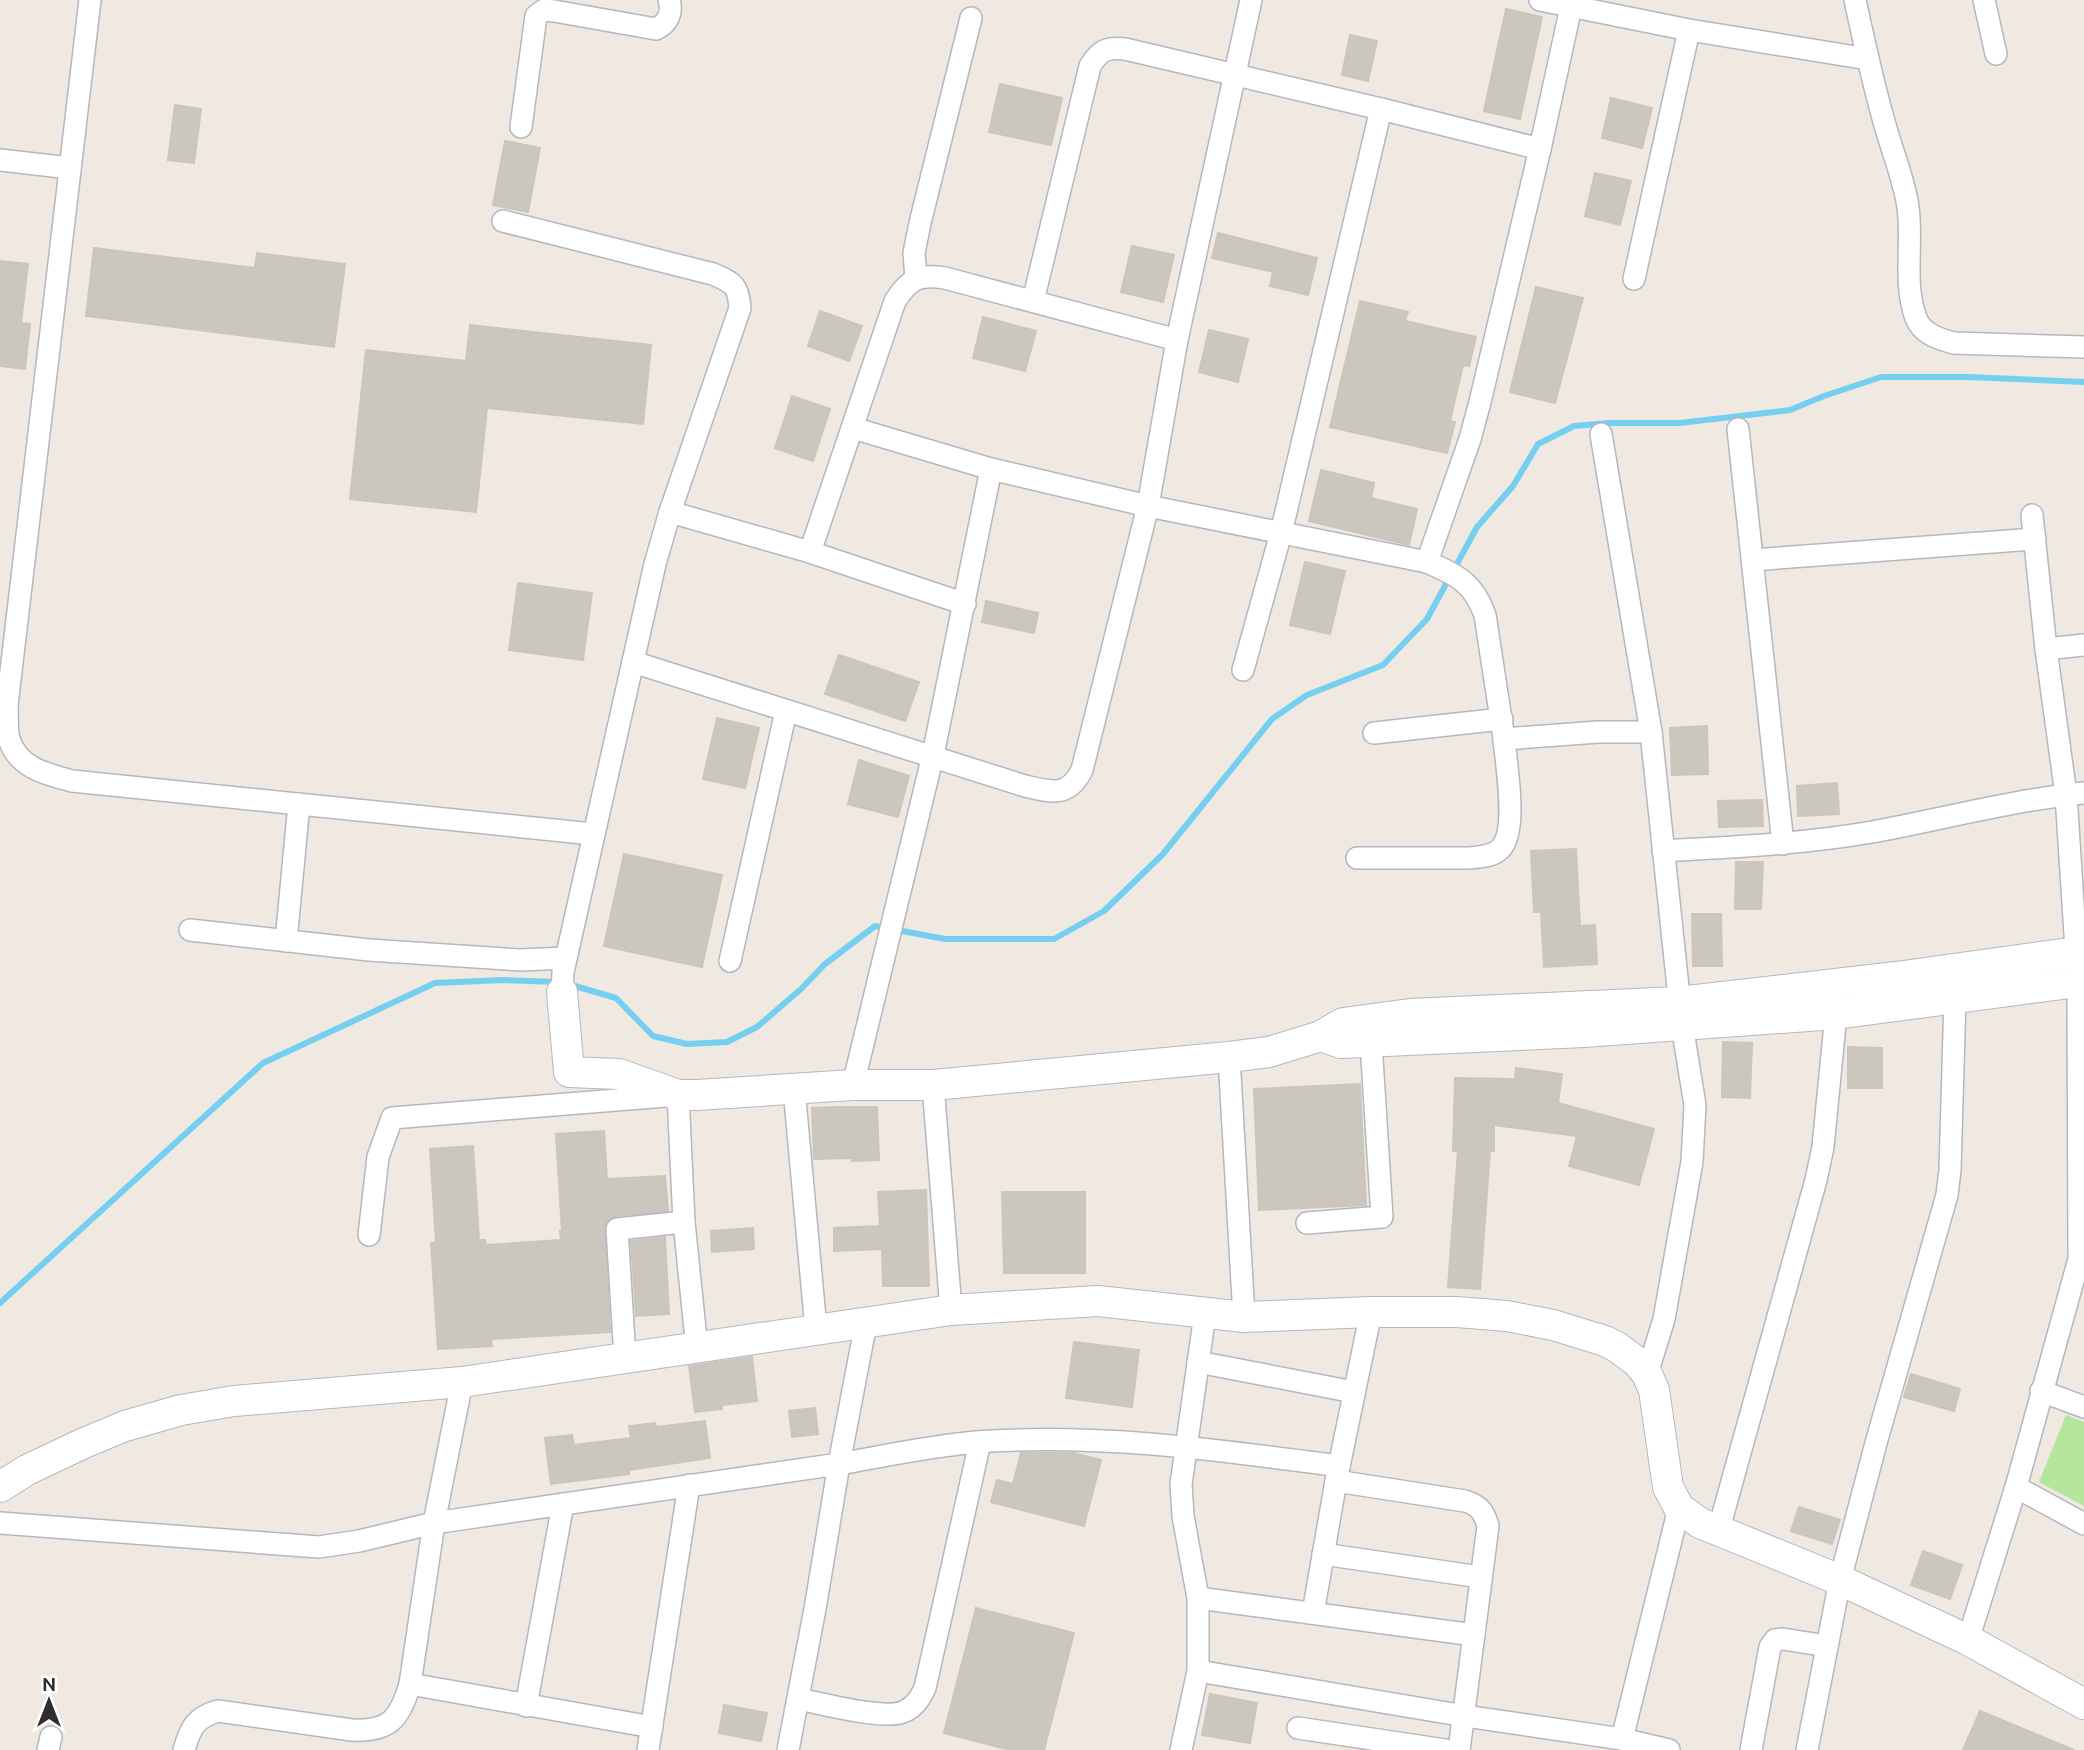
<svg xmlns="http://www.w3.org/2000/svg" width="2084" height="1750" font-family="Ubuntu,sans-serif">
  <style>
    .green { fill: #b6e59e }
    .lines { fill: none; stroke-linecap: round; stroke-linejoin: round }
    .stream { stroke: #75cff0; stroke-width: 6 }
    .building { fill: #cbc7bf; stroke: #cbc5ba; stroke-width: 2 }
    .street-casing { stroke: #b4b7c1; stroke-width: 24 }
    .secondary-casing { stroke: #b4b7c1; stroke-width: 32 }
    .street { stroke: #fff; stroke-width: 21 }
    .secondary { stroke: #fff; stroke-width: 30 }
  </style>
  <rect width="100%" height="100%" fill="#efe9e1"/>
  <polygon class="green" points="2066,1415 2084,1422 2084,1506 2039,1482"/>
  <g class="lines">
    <g class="stream">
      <polyline points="568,984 616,998 653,1036 687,1044 727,1042 757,1027 801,989 825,964 875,926 945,939 1054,939 1104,911 1163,854 1272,719 1307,695 1383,665 1427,619 1477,527 1513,486 1538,444 1574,426 1608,423 1680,423 1790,410 1824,396 1881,377 1967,377 2084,382"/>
      <polyline points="0,1303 263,1063 435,983 504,980 557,982"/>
    </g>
  </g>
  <g class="building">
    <polygon points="1506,9 1542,17 1520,119 1484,111"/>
    <polygon points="1350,35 1377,41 1368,81 1342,75"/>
    <polygon points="1000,84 1062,98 1051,145 989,132"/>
    <polygon points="1611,98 1652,108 1642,148 1602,138"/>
    <polygon points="175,105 201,109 194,163 168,160"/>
    <polygon points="505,141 540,148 528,212 493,205"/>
    <polygon points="1595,173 1631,181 1620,225 1585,216"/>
    <polygon points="1218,233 1317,258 1308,295 1270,286 1273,272 1212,258"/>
    <polygon points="1132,246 1174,255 1163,302 1121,292"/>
    <polygon points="94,248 255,268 257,253 345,264 334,347 86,316"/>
    <polygon points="0,261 28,264 21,323 30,324 25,369 0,366"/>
    <polygon points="1536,287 1583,298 1555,403 1510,392"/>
    <polygon points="1360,301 1408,312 1405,321 1476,337 1469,366 1463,365 1450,421 1455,422 1447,453 1330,427"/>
    <polygon points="820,311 862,326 849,361 808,346"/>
    <polygon points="983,317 1036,331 1025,371 973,358"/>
    <polygon points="470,325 651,345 643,424 487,408 476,512 350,499 366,350 466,361"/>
    <polygon points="1209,330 1248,339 1238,382 1199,372"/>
    <polygon points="792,396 830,409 813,461 775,448"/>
    <polygon points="1321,470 1374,483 1371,498 1417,509 1409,545 1309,521"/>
    <polygon points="1305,562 1345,571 1330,634 1290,625"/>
    <polygon points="518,583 592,593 583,660 509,650"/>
    <polygon points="986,601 1038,613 1034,633 982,622"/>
    <polygon points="839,655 919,682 905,721 825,694"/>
    <polygon points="717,718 759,728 745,788 703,779"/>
    <polygon points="1707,726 1708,774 1672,775 1670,728"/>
    <polygon points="859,760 909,776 898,817 848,804"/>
    <polygon points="1837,783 1839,814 1798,816 1797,786"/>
    <polygon points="1762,800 1763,826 1719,827 1718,801"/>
    <polygon points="1576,849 1580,926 1595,925 1597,964 1544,967 1541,912 1534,912 1531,851"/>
    <polygon points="624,854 722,875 702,967 604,946"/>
    <polygon points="1736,862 1763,862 1761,909 1735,909"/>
    <polygon points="1692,914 1721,914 1722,966 1693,966"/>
    <polygon points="1723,1042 1752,1043 1750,1098 1722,1097"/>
    <polygon points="1848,1047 1882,1048 1882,1088 1848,1088"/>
    <polygon points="1516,1068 1562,1074 1558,1103 1654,1129 1639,1185 1569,1166 1577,1136 1494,1125 1494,1151 1490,1151 1480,1289 1448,1287 1458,1151 1453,1151 1455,1078 1515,1079"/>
    <polygon points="1360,1084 1366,1205 1259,1210 1254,1089"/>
    <polygon points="839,1107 877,1107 879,1160 852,1161 852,1158 814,1159 812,1108"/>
    <polygon points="604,1131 607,1179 665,1176 668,1211 616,1216 609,1219 605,1224 610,1332 491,1339 492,1346 438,1349 431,1243 436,1243 430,1149 473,1146 479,1240 485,1240 486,1245 561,1240 560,1231 562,1231 556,1134"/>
    <polygon points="926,1190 929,1286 883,1286 882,1249 834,1251 834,1228 880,1226 878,1192"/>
    <polygon points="1002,1192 1085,1192 1085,1273 1004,1273"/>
    <polygon points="753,1228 754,1249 712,1252 711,1231"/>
    <polygon points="665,1237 669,1314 636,1316 631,1241"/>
    <polygon points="1074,1342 1139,1350 1132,1407 1066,1398"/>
    <polygon points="752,1357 757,1401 722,1405 722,1409 695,1412 689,1366"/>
    <polygon points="1911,1374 1960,1389 1954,1411 1904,1397"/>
    <polygon points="815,1408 818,1434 792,1437 789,1411"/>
    <polygon points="705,1421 710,1458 629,1470 629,1474 551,1484 545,1438 572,1435 574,1445 631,1438 629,1426 655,1423 656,1427"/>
    <polygon points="1021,1453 1073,1453 1101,1460 1084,1526 991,1502 997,1480 1013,1484"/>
    <polygon points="1799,1507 1840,1520 1832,1544 1791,1531"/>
    <polygon points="1923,1551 1962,1565 1950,1599 1911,1585"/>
    <polygon points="976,1608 1074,1633 1044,1750 1010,1750 944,1733"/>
    <polygon points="1210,1694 1257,1703 1250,1743 1202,1735"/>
    <polygon points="724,1705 767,1713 761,1741 719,1733"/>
    <polygon points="1980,1711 2074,1750 1963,1750"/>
  </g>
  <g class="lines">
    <defs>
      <g id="street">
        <path d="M 90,0 L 7,705 C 8,715 6,729 9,739 C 18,768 46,774 72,781 L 593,834"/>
        <polyline points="1540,0 1689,30 1868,59"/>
        <path d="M 1855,0 C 1864,42 1873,84 1885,125 C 1892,151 1904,179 1908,207 C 1913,243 1903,284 1916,318 C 1922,334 1939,339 1954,343 L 2084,347"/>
        <polyline points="1984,0 1996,54"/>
        <path d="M 521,127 L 536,16 L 544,10 L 554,11 L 656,29 C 668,23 673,13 669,0"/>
        <polyline points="0,160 70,168"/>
        <path d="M 503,221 L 713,274 C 734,283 738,285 740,308 L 670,512 L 655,564 L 563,972 L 562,992"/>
        <polyline points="916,278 914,253 920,223 971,18"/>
        <polyline points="1634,279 1689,30"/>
        <path d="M 1033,301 L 1090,66 C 1100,50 1107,47 1125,49 L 1381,109"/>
        <polyline points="853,428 991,469"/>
        <polyline points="1738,429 1783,844"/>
        <polyline points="1601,434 1651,732 1682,1025 1695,1105 1692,1162 1664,1319 1647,1374"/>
        <polyline points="670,512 810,552 965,604"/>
        <polyline points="2032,515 2046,649 2066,795 2078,981 2079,1259 2016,1487 2084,1524"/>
        <path d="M 810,552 L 895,301 C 910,278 919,274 945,278 L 1177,340"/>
        <polyline points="1752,560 2035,539"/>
        <path d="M 1427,562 C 1457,575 1473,582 1485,615 L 1504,739 L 1598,732 L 1651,732"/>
        <polyline points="2046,649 2084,645"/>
        <path d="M 633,662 L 1025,786 C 1051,792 1068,798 1082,770 L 1148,506 L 1177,340 L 1251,0"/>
        <polyline points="1243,670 1281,533 1381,109 1540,149"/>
        <polyline points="1374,733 1502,719"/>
        <path d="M 1663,851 C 1733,847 1803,844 1872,832 C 1943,819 2013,800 2084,793"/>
        <path d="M 1357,858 L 1468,858 C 1478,857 1491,857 1499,850 C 1519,834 1506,764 1504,739"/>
        <polyline points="190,930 369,950 520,960 566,958"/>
        <polyline points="286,941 299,804"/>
        <polyline points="730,961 786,711"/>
        <polyline points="1229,1057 1244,1317"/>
        <polyline points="853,1085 933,755 991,469 1148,506 1427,562 1470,439 1480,402 1540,149 1571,7"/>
        <polyline points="933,1085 951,1310"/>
        <polyline points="794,1089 816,1329"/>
        <polyline points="1307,1223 1382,1217 1371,1042"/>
        <polyline points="369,1235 378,1157 392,1118 678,1095 684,1222 697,1349"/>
        <polyline points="625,1358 617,1229 684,1222"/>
        <polyline points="1198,1362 1354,1392"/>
        <polyline points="2041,1391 2084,1407"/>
        <path d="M 1336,1481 L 1465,1501 C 1479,1505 1484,1512 1488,1526 L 1459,1750"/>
        <polyline points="0,1523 319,1547 359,1541 434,1523 839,1464 866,1323"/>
        <polyline points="1718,1532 1816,1180 1823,1147 1836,1014 1835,1000"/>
        <polyline points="1323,1554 1480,1577"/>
        <polyline points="1198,1598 1474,1635"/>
        <polyline points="1313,1613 1336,1481 1371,1312"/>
        <polyline points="1968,1640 2016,1487"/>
        <polyline points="1198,1671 1465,1716 1622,1739 1669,1750"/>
        <polyline points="410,1684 652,1727"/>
        <path d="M 798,1699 C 821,1703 882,1720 903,1712 C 914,1708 920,1699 925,1688 L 980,1442"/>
        <polyline points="526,1706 563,1504"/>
        <polyline points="1298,1728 1445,1750"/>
        <polyline points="1622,1739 1679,1508"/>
        <polyline points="48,1750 51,1737"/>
        <path d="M 184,1750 C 190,1728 196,1717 218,1711 L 352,1730 C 389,1732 400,1719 410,1684 L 434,1523 L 462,1382"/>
        <polyline points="648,1750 689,1485"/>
        <path d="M 788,1750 L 815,1609 L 839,1464 C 884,1456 930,1446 976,1442 C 1098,1433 1219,1450 1339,1466"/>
        <polyline points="1181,1750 1198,1671 1198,1598 1183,1516 1181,1484 1205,1314"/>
        <polyline points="1751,1750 1770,1647 1775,1640 1783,1639 1827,1646"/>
        <polyline points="1807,1750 1840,1580 1876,1443 1947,1195 1950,1170 1955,998"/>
      </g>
      <g id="secondary">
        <polyline points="562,992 569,1072 619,1074 678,1095 697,1095 853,1085 933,1085 1229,1057 1269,1052 1321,1036 1343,1023 1410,1014 1679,1002 1896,977 2084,951"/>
        <polyline points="1321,1036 1341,1043 1584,1032 1836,1014 2084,981"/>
        <polyline points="0,1487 27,1470 84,1443 125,1426 181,1410 234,1401 462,1382 951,1310 1098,1301 1244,1317 1371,1312 1457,1312 1507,1316 1553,1325 1605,1341 1617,1347 1637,1362 1647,1374 1654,1390 1668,1487 1679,1508 1700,1523 1840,1580 1968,1640 2084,1704"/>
      </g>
    </defs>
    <use href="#street" class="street-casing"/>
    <use href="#secondary" class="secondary-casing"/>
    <use href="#street" class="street"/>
    <use href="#secondary" class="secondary"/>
  </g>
  <g transform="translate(49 1701)" stroke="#ffffff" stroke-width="5" paint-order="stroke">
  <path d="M0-5L12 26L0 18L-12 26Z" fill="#2e2e2e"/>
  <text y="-10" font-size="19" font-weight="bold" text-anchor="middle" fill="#2e2e2e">N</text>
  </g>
</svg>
